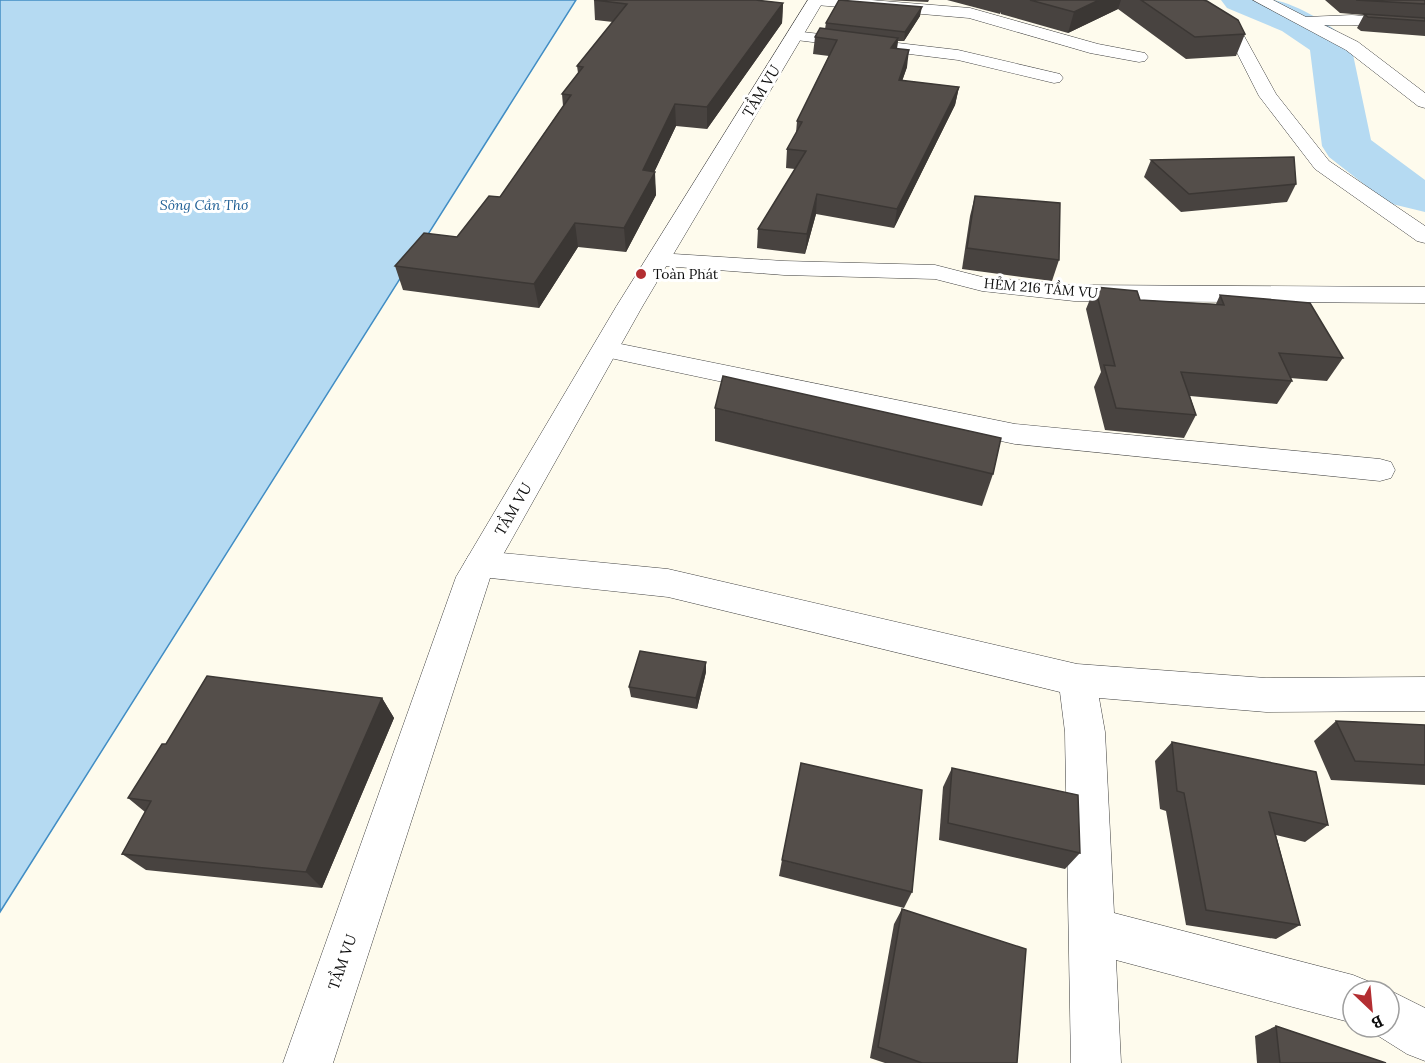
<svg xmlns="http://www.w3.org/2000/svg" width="1425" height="1063" font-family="Lora,serif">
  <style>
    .water { fill: #b5daf2; stroke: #418dc4; stroke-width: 1.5 }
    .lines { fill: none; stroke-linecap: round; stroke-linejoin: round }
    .river { fill: #b5daf2; fill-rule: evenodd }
    .minor-casing { stroke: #404040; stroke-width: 1 }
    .tertiary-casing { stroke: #404040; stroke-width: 1 }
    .minor { fill: #fff; fill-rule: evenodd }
    .tertiary { fill: #fff; fill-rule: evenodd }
    .wall { fill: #484340 }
    .shaded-wall { fill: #3b3734 }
    .building { fill: #544e4a; stroke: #3b3734; stroke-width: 1.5 }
    .poi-dot { fill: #b32e32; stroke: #fff; stroke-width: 2 }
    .labels { text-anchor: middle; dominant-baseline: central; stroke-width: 6; stroke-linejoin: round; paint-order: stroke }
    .far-water-label { font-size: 14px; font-style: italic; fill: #1f5f95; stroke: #fff }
    .far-poi-label { font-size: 14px; fill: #0d0d0d; stroke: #fff; text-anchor: start }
    .far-street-label { font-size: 14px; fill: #0d0d0d; stroke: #fff }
    .street-label { font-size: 15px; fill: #0d0d0d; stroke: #fff }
  </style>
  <rect width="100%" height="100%" fill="#fefbed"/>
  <polygon class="water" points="0,0 576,0 0,912"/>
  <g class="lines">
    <path class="river" d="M 1221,0 C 1238,0 1257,0 1274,0 C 1296,4 1338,27 1351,45 L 1371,140 L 1425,180 L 1425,212 L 1388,203 L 1329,157 L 1322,146 L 1310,50 L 1282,31 L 1227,8 Z"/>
    <defs>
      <g id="minor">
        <polygon points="808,0 871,0 970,8 1098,44 1145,53 1148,57 1145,61 1139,62 1090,53 969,18 816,5"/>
        <polygon points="1183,0 1202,0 1227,14 1243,34 1276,94 1329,161 1425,226 1425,243 1417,241 1315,169 1259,96 1228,35 1215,20"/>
        <polygon points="1253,0 1273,0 1306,17 1352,15 1425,21 1425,31 1352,25 1324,25 1358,42 1425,93 1425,108 1418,106 1346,50"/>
        <polygon points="794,31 958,50 1060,74 1063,78 1060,82 1054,83 958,60 788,39 786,36"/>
        <polygon points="658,253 784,261 935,265 982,277 1074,285 1425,287 1425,303 1074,301 982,291 935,279 784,275 650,265 646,260 650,255"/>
        <polygon points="606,341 1015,424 1380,459 1391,462 1395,470 1391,478 1380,481 1015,444 596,355 593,349 596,343"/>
        <polygon points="481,551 668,569 1077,664 1266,678 1425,677 1425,711 1266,712 1099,698 1105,732 1114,913 1353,975 1370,982 1374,991 1353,991 1353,1023 1116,960 1121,1063 1071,1063 1065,732 1060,692 668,597 481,577 469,573 464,564 469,555"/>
        <polygon points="1389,990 1425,1008 1425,1061 1407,1054 1372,1032 1369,1027 1389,1027"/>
      </g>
      <polygon id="tertiary" points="808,0 824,0 642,307 490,578 333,1063 283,1063 456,577 616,307"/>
    </defs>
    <use href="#minor" class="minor-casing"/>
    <use href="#tertiary" class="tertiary-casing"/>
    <use href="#minor" class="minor"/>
    <use href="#tertiary" class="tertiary"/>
  </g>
  <g class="wall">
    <polygon points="594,0 783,3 782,23 707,129 676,126 654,172 656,195 626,252 578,247 539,308 403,290 395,266 457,237 500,197 563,106 562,94 578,73 577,66 613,22 595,20"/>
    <polygon points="885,0 929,0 928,2"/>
    <polygon points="947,0 1203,0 1245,34 1236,56 1186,59 1118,9 1068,33 1001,14 1001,12 1000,14"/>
    <polygon points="1325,0 1425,0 1425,36 1361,31 1357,28 1364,15 1340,13"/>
    <polygon points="920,16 904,41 898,41 897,49 907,67 902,81 959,87 955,105 894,228 816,214 805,254 757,248 758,229 795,169 786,168 787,149 796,133 797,121 829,56 813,54 815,37 825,29 826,23"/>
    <polygon points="1151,160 1296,184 1287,202 1181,212 1144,177"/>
    <polygon points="975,196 1059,260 1052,281 962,269 970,216"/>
    <polygon points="1095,287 1140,300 1216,304 1220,295 1343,358 1327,381 1290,378 1292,381 1277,404 1190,396 1196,415 1184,438 1105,430 1094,387 1101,372 1086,309"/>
    <polygon points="715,408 993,474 982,506 715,441"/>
    <polygon points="706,672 697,709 631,697 629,687"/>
    <polygon points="382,698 394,718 322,888 146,870 122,854 145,812 128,798 166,744"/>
    <polygon points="1336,721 1425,725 1425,785 1331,780 1314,741"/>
    <polygon points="1172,742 1328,825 1305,842 1276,835 1300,925 1276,939 1186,925 1166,811 1160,809 1155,761"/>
    <polygon points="952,768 1080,853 1065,869 939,840 943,787"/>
    <polygon points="782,860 912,892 904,908 779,876"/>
    <polygon points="902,909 1017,1063 885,1063 870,1058 894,924"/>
    <polygon points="1276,1026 1386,1063 1257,1063 1255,1036"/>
  </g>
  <g class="shaded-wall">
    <polygon points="1099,0 1121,0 1118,9 1068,33 1074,12"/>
    <polygon points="783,3 782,23 707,129 707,107"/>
    <polygon points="922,7 920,16 904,41 905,32"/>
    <polygon points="898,38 896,55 891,48"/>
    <polygon points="909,50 907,67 896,98 899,80"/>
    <polygon points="959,87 955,105 894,228 897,209"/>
    <polygon points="675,104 676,126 651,179 655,172 656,195 626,252 624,228 643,170"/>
    <polygon points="817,194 816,214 805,254 807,234"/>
    <polygon points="575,223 578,247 539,308 534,284"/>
    <polygon points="706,662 706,672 697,709 696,698"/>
    <polygon points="382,698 394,718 322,888 306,872"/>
  </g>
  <g class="building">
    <polygon points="594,0 755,0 783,3 707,107 675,104 643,170 655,172 624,228 575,223 534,284 395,266 424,233 457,237 489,196 500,197 571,95 562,94 583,67 577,66 627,4"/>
    <polygon points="839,0 922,7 905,32 826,23"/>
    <polygon points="1030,0 1099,0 1074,12"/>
    <polygon points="1141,0 1203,0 1207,1 1238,20 1245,34 1195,37"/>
    <polygon points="1356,0 1425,0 1425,4"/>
    <polygon points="1364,14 1425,18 1425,21 1368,17"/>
    <polygon points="820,28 898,38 891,48 909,50 899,80 959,87 897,209 817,194 807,234 758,229 806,151 787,149 802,122 797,121 837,40 815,37"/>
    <polygon points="1294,157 1296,184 1189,194 1151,160"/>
    <polygon points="975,196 1060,203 1059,260 967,248"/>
    <polygon points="1095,287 1137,291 1140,300 1224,305 1220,295 1310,303 1343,358 1279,353 1292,381 1181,372 1196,415 1116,408 1104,365 1115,366"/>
    <polygon points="723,376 1001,438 993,474 715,408"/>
    <polygon points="640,651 706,662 696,698 629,687"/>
    <polygon points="207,676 382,698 306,872 122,854 151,801 128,798 162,744 166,744"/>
    <polygon points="1336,721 1425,725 1425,765 1355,761"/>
    <polygon points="1172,742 1316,772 1328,825 1269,812 1300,925 1206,910 1184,793 1177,791"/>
    <polygon points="801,763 922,790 912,892 782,860"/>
    <polygon points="952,768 1078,795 1080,853 948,823"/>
    <polygon points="902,909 1026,949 1017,1063 922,1063 878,1047"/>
    <polygon points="1276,1026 1386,1063 1280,1063"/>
  </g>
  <circle class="poi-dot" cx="641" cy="274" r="6"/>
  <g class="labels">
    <g class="far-water-label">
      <text x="204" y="205">Sông Cần Thơ</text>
    </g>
    <g class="far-poi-label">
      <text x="653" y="274">Toàn Phát</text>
    </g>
    <g class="far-street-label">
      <text transform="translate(1041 288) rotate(5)">HẺM 216 TẦM VU</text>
    </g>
    <g class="street-label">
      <text transform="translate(761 91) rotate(-59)">TẦM VU</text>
      <text transform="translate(513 509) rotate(-60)">TẦM VU</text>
      <text transform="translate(342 962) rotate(-71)">TẦM VU</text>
    </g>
  </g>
  <g transform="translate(1371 1009) rotate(154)"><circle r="28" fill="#ffffff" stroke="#9e9e9e" stroke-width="1.5"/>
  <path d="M0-4.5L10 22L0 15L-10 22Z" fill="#b32e32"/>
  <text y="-9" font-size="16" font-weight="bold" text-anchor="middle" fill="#0d0d0d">B</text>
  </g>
</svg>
